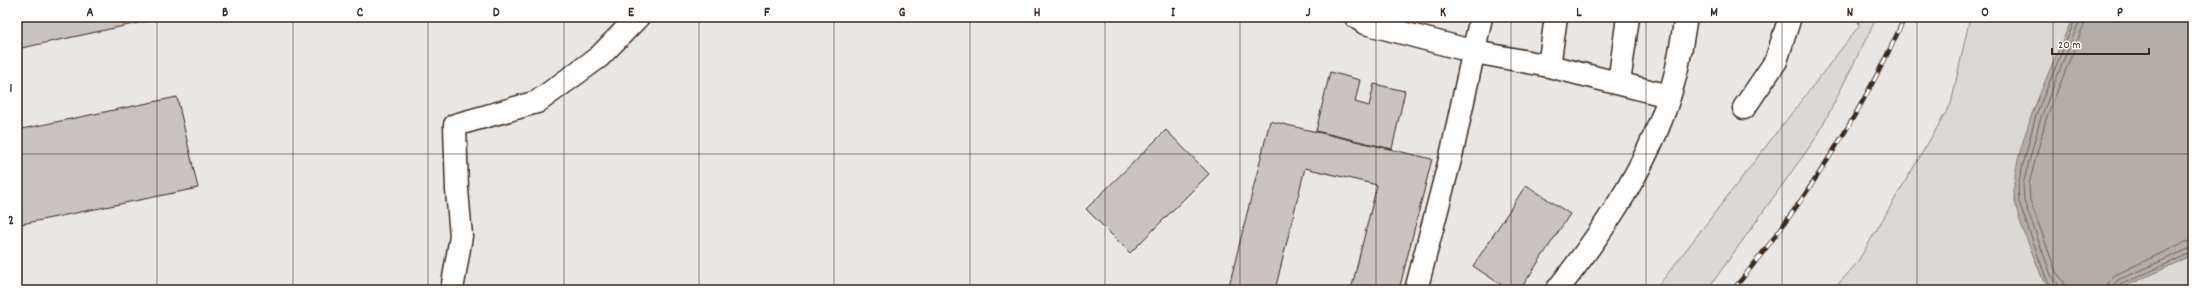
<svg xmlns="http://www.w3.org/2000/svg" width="2210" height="307" font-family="Dekko,sans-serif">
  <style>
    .built { fill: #e9e7e6 }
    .green { fill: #dbd9d6; stroke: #8b827a }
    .water { fill: #b4aeaa; stroke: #847972 }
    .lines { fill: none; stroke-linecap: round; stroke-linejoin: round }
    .shore { stroke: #6b5f56; stroke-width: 1 }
    .building { fill: #c9c3c1; stroke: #3b2a1e }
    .minor-casing { stroke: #3b2a1e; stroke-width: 25 }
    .minor { stroke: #fff; stroke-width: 22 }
    .rail-casing { stroke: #3b2a1e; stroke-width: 4.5 }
    .rail { stroke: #fff; stroke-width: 3; stroke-dasharray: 9; stroke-linecap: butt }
    .grid { fill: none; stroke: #3b2a1e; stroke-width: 1; stroke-opacity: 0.55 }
    .neatline { fill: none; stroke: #3b2a1e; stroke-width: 1.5 }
    .grid-label { font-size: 13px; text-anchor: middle; font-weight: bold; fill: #3b2a1e }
  </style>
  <rect width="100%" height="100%" fill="#f7f6f6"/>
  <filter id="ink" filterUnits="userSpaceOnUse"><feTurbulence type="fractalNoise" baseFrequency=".025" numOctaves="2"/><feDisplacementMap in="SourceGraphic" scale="8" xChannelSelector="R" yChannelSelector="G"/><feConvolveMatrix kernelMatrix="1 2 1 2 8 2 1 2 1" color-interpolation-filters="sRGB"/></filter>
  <g filter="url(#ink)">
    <rect class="built" x="17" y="17" width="2176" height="273"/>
    <g class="green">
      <polygon points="1858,17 1877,17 1818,135 1710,286 1705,290 1655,290 1859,26"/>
      <polygon points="1970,17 2073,17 2032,114 2014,184 2030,245 2043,280 2051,290 1833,290 1857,263 1951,104"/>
      <polygon points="2193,253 2193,290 2113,290"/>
    </g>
    <path class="water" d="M 2073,17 L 2193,17 L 2193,255 L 2118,290 L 2051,290 L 2043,280 C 2034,256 2020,227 2015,202 C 2006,160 2055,59 2073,17 Z"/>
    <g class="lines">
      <g class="shore">
        <polyline points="2054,290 2046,278 2019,202 2018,184 2036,115 2076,17"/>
        <polyline points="2059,290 2058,284 2051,275 2024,201 2023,184 2041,117 2081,17"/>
        <polyline points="2065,290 2064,282 2056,272 2030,200 2029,184 2046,119 2087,17"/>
        <polyline points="2107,290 2109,281 2115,275 2185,242 2193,241"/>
        <polyline points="2113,290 2114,284 2118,280 2193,247"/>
        <polyline points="2118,290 2120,285 2193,252"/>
      </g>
    </g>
    <g class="building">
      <polygon points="17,17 166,17 17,49"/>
      <polygon points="1330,72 1360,80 1355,102 1369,106 1374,84 1405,91 1392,149 1316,131"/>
      <polygon points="177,97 198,188 17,225 17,130"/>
      <polygon points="1270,121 1432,159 1399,290 1351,290 1377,185 1305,168 1275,290 1228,290"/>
      <polygon points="1166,130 1209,174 1130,253 1086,209"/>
      <polygon points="1526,185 1570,214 1520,290 1509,290 1473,266"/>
    </g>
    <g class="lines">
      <defs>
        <g id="minor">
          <polyline points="1356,17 1365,23 1475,52 1549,66 1669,96"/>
          <polyline points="1549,66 1556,17"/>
          <polyline points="1619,83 1628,17"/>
          <polyline points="1744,108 1776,61 1790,17"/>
          <polyline points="452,290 461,236 457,190 455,125 537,102 599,57 638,17"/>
          <polyline points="1416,290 1452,152 1481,17"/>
          <path d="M 1557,290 C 1606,228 1654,157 1674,80 C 1680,59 1682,38 1686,17"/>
        </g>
      </defs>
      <use href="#minor" class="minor-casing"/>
      <use href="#minor" class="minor"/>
      <defs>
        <path id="rail" d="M 1733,290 C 1803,205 1860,117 1905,17"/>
      </defs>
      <use href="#rail" class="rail-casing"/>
      <use href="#rail" class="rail"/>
    </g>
  </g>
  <path class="grid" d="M 157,17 L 157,290M 293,17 L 293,290M 428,17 L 428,290M 564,17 L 564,290M 699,17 L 699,290M 834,17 L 834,290M 970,17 L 970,290M 1105,17 L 1105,290M 1240,17 L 1240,290M 1376,17 L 1376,290M 1511,17 L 1511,290M 1646,17 L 1646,290M 1782,17 L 1782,290M 1917,17 L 1917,290M 2053,17 L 2053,290M 17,154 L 2193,154"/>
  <rect width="2210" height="307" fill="none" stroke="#fff" stroke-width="44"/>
  <path d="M2052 48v6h97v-6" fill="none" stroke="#3b2a1e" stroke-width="2"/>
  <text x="2058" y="48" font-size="12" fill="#3b2a1e" stroke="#ffffff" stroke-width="3" paint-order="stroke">20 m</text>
  <rect x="22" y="22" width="2166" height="263" class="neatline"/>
  <g class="grid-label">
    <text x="90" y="16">A</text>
    <text x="225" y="16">B</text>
    <text x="360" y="16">C</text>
    <text x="496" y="16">D</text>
    <text x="631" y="16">E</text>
    <text x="767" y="16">F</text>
    <text x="902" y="16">G</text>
    <text x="1037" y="16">H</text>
    <text x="1173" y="16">I</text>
    <text x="1308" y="16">J</text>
    <text x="1443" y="16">K</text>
    <text x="1579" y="16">L</text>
    <text x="1714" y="16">M</text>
    <text x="1850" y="16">N</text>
    <text x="1985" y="16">O</text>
    <text x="2120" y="16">P</text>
    <text x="11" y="92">1</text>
    <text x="11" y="224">2</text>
  </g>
</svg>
